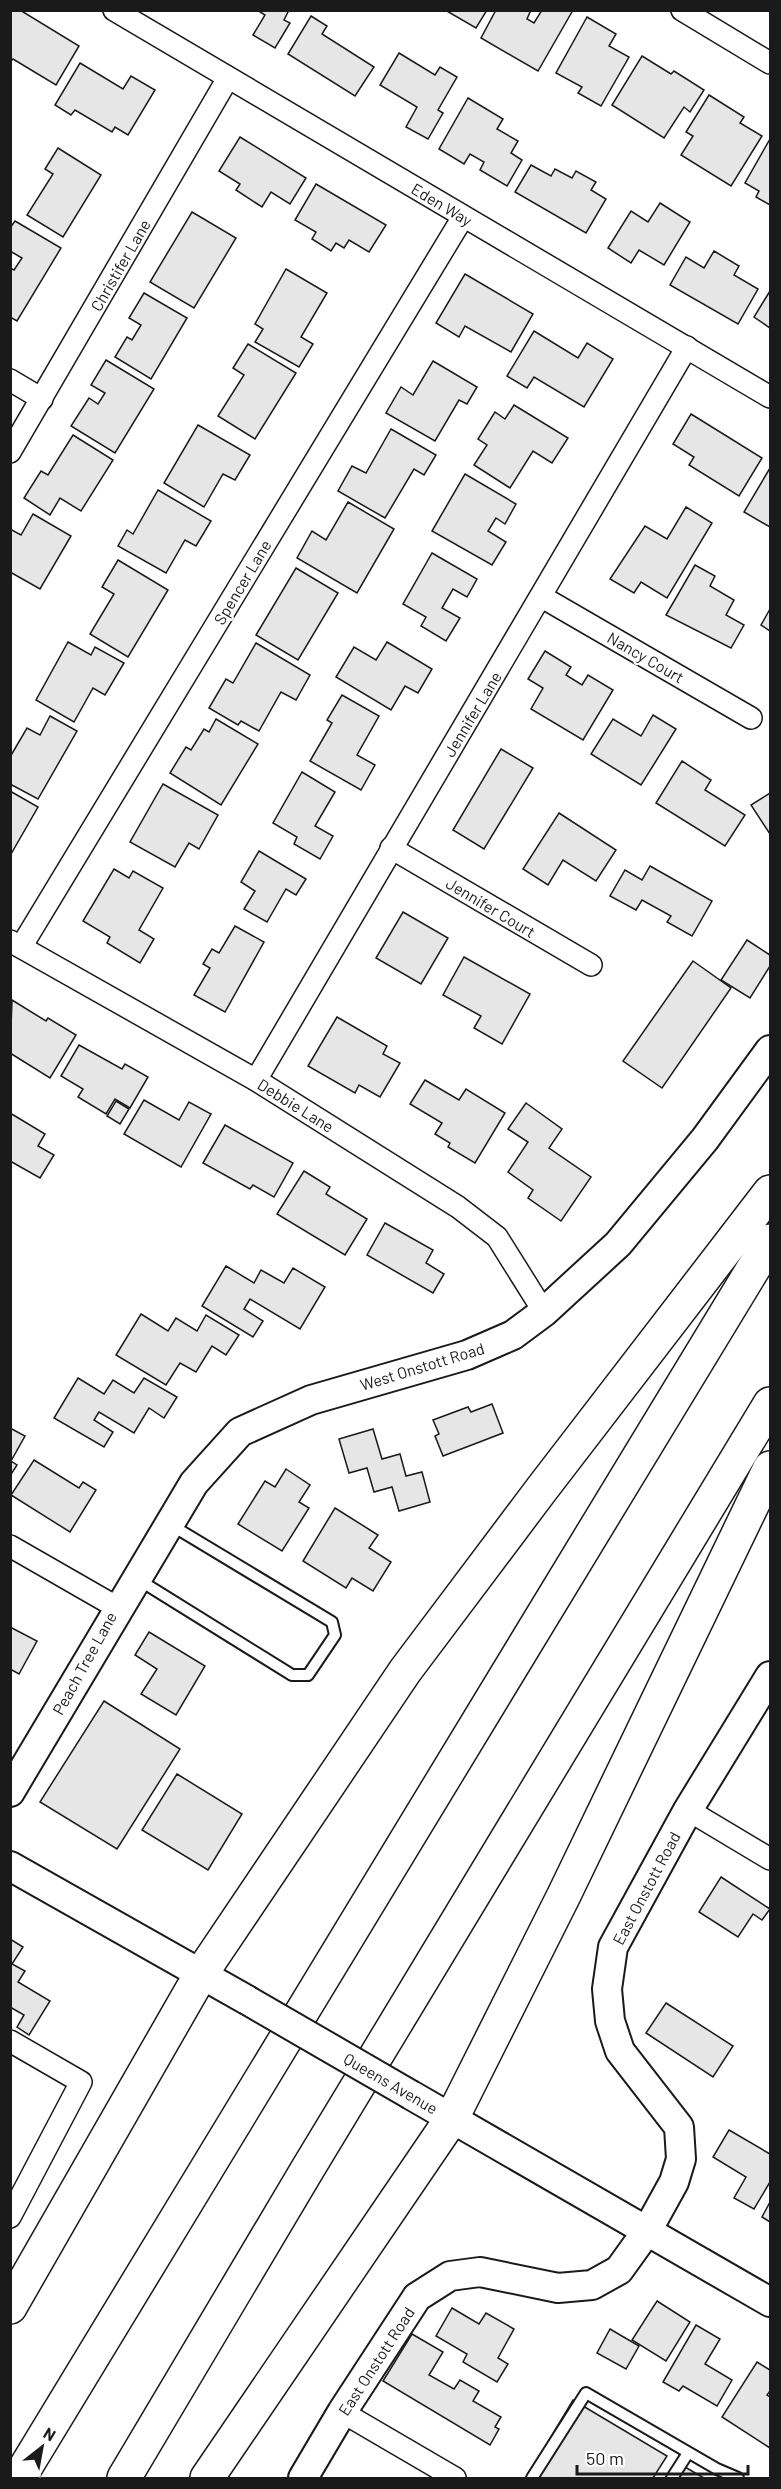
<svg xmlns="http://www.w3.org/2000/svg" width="781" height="2489" font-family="Barlow,sans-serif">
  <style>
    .building { fill: #e6e6e6; stroke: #1a1a1a; stroke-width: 1.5 }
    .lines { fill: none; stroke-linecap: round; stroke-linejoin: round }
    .lane-casing { stroke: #1a1a1a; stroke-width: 14 }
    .street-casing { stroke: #1a1a1a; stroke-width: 24 }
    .secondary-casing { stroke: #1a1a1a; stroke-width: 32 }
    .highway-casing { stroke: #1a1a1a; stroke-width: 36 }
    .lane { stroke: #fff; stroke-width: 10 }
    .street { stroke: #fff; stroke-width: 21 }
    .secondary { stroke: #fff; stroke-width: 28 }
    .highway { stroke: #fff; stroke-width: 33 }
    .secondary-bridge-casing { stroke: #1a1a1a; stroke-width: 32; stroke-linecap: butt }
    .secondary-bridge { stroke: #fff; stroke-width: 28 }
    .labels { text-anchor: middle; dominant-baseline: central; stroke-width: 4.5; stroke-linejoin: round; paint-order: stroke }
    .street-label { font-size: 16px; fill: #1a1a1a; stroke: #fff }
  </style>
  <rect width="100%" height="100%" fill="#fff"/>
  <g class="building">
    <polygon points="10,10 20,10 79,46 56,85 13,59 10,62"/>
    <polygon points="257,10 289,10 284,20 290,23 275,48 253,35 265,15"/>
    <polygon points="445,10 487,10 476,28"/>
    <polygon points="496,10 531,10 527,19 534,23 542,10 573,10 538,71 481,38"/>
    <polygon points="311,16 327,26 322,34 374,67 355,96 288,54"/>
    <polygon points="587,17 616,34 609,46 629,57 601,106 578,93 582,87 556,73"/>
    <polygon points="399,53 435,75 440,67 457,77 438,110 443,113 428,139 406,127 417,107 380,85"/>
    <polygon points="642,56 671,74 674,71 704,90 690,112 684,107 664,138 612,105"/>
    <polygon points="80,63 123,89 131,76 155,90 128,135 115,127 112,132 75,110 71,115 55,105"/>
    <polygon points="709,95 744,117 740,123 762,136 731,186 681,155 693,136 686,132"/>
    <polygon points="468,98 503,119 497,129 518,141 511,153 522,160 507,186 480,170 484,162 470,154 464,164 439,149"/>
    <polygon points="240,137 306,178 290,204 271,192 262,207 236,190 240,184 219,171"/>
    <polygon points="770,139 770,205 756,197 759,191 745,183"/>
    <polygon points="58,148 101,175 63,237 27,215 53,174 45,169"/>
    <polygon points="531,165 551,176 555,169 572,178 576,171 596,182 591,190 606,199 586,233 515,192"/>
    <polygon points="316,184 386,225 369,252 349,240 344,248 336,243 331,251 312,239 316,232 295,220"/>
    <polygon points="660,203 690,222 664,265 639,250 631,263 608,248 631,211 648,222"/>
    <polygon points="192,212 236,238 194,308 150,282"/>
    <polygon points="15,221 61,248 17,321 10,317 10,268 14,270 22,258 10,251 10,228"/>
    <polygon points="714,251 739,266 734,275 758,289 738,324 670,285 686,257 704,268"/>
    <polygon points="286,269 327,293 301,337 313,344 299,367 255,342 263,329 255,324"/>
    <polygon points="465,274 533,314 511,352 465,326 459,337 436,323"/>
    <polygon points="770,291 770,328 754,317"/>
    <polygon points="144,293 187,318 151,379 115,357 127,337 132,340 141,325 129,318"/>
    <polygon points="534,331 578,358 587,343 613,359 584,407 534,377 527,388 507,376"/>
    <polygon points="248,344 296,373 255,439 218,416 244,375 233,368"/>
    <polygon points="106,360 154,389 115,453 71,426 89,398 98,404 105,393 91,385"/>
    <polygon points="433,361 477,387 467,404 459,400 435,441 386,413 401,387 413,395"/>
    <polygon points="514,405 568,438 552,463 533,451 510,488 474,465 487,445 478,439 495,412 505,419"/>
    <polygon points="691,414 762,458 739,496 689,465 694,457 673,444"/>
    <polygon points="198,425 250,455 235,480 223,474 204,507 164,483"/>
    <polygon points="391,429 436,455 424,475 414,469 385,518 338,491 352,466 366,473"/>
    <polygon points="73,435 113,460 81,511 60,498 50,515 24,498 41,471 48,475"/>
    <polygon points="770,468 770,527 744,512"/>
    <polygon points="465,474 516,504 505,524 496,518 488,531 506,542 492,565 432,531"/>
    <polygon points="158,490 211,521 196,546 185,540 166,573 118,546 127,530 133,534"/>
    <polygon points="348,502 394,529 357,593 297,558 312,531 326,540"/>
    <polygon points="686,507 712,523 667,598 641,582 634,593 610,579 645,526 667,539"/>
    <polygon points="33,514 71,536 40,589 10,572 10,529 21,535"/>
    <polygon points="432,553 477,579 467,597 453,589 442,608 460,618 446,641 421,626 426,617 403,604"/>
    <polygon points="118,560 168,590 128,657 90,634 114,594 102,587"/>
    <polygon points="695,565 715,576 710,586 734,600 726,615 744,625 731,648 666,615"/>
    <polygon points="296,568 338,593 298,660 256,635"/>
    <polygon points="770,609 770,631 761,625"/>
    <polygon points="68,642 91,655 95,647 124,663 105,695 93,688 74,722 36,700"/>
    <polygon points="387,642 432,669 418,693 405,686 391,710 336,677 354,647 376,660"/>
    <polygon points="256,643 310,675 296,700 281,692 259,731 241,721 238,725 209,708 226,679 233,683"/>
    <polygon points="545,651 571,667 566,675 582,685 588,675 613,690 583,740 531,709 543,688 528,679"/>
    <polygon points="342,695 379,716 357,755 375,765 361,790 310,761 332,723 327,720"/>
    <polygon points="653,715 676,729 641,785 591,754 613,719 641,736"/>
    <polygon points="50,716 77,731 38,799 10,784 10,757 27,728 40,735"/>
    <polygon points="216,719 258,744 221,805 170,773 186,747 191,750 204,729 209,732"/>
    <polygon points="501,749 533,768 484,849 453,830"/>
    <polygon points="682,761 711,780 705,790 745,815 725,846 656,803"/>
    <polygon points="302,772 335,792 315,826 333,836 320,859 294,844 297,837 273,823"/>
    <polygon points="163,784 218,815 199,849 189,843 175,867 130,842"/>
    <polygon points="10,791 38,807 11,854 10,853"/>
    <polygon points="770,793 770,834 751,805"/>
    <polygon points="559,813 616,850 596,881 563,860 548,885 523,869"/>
    <polygon points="259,851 306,879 296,895 286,889 267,922 244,909 255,891 241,882"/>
    <polygon points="650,866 712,901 692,936 667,922 671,916 642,900 636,910 610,896 625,870 642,880"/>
    <polygon points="114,869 129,878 133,871 163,888 139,930 154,939 140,963 107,943 110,937 83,921"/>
    <polygon points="403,912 448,938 421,984 376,958"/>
    <polygon points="235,926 264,942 225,1012 194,995 210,968 203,964 212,949 219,953"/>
    <polygon points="747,940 770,955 770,966 750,998 721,980"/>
    <polygon points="464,957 530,994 502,1044 474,1028 481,1016 443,995"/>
    <polygon points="693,961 731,988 662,1088 623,1061"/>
    <polygon points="12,1000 46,1021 48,1018 76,1035 50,1078 10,1053"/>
    <polygon points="337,1017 387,1046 383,1054 400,1063 380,1097 359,1085 355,1093 308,1066"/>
    <polygon points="79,1045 122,1069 125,1064 148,1077 130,1108 115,1099 106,1114 78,1097 83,1089 61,1076"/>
    <polygon points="425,1080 459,1100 466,1089 505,1113 475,1163 448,1147 450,1143 435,1134 442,1123 410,1104"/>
    <polygon points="144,1100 179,1120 189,1102 211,1114 181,1167 124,1134"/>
    <polygon points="116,1101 129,1109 120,1124 107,1116"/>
    <polygon points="526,1103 562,1129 549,1148 591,1177 561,1221 528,1198 533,1190 508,1172 528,1142 508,1129"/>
    <polygon points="10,1113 45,1134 38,1146 54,1155 40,1178 10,1161"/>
    <polygon points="225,1125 293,1163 274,1197 253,1185 250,1189 203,1163"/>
    <polygon points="304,1171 330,1187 326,1194 367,1219 345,1255 277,1214"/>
    <polygon points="385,1223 433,1250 426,1263 444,1274 433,1293 367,1255"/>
    <polygon points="226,1266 254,1283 261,1270 284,1283 293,1268 325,1287 300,1329 250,1299 244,1309 263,1321 253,1337 202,1306"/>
    <polygon points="141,1314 168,1331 176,1318 197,1331 206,1315 239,1335 226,1355 212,1346 196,1372 180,1363 166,1385 116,1355"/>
    <polygon points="78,1378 104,1394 113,1380 134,1393 144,1378 177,1397 164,1418 149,1408 134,1433 99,1412 94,1420 113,1432 104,1447 54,1418"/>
    <polygon points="492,1404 503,1433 443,1456 435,1436 439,1434 433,1420 468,1407 471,1412"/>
    <polygon points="10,1428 25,1436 11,1461 17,1465 10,1476"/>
    <polygon points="373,1429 382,1459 400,1454 406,1476 422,1472 430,1502 399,1511 392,1487 374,1492 367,1468 349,1473 339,1439"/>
    <polygon points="34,1460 79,1488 83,1482 96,1490 70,1532 11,1495"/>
    <polygon points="286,1469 310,1485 299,1502 309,1508 282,1551 238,1524 265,1481 275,1487"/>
    <polygon points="335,1508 378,1535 369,1548 391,1562 373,1591 352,1578 346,1588 303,1561"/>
    <polygon points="10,1627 37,1641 19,1674 10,1669"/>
    <polygon points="149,1632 205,1666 176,1715 141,1694 157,1669 135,1655"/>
    <polygon points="104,1701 180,1749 117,1849 40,1802"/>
    <polygon points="177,1774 242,1814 208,1870 142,1830"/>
    <polygon points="721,1877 770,1909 762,1920 753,1914 738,1937 699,1912"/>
    <polygon points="10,1939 23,1947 12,1964 25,1971 18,1982 50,2001 29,2035 17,2027 24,2015 10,2007"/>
    <polygon points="666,2003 733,2046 713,2077 646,2033"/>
    <polygon points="729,2130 770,2154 770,2182 754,2209 734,2198 746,2177 713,2157"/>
    <polygon points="770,2202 770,2222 762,2217"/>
    <polygon points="657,2301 690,2322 666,2361 632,2340"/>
    <polygon points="452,2308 479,2324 486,2313 514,2329 498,2358 508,2364 497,2382 463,2362 467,2354 436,2336"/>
    <polygon points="696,2325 720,2339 705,2364 732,2380 717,2406 683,2386 679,2391 663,2382"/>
    <polygon points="610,2329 639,2346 626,2369 597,2353"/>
    <polygon points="412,2334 443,2352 429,2375 454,2389 460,2380 479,2391 473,2401 501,2417 495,2427 499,2429 490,2445 383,2381"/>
    <polygon points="757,2362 770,2370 770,2391 767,2395 770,2397 770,2448 722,2417"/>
    <polygon points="573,2400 667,2456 653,2478 542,2478 530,2472"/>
    <polygon points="678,2463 704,2478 669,2478"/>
  </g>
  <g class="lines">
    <defs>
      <g id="lane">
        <polyline points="139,1580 292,1675 308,1675 335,1635 332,1622 171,1525"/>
        <polyline points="532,2478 586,2393 717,2469 738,2478"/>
        <polyline points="672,2478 688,2453"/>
      </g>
      <g id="street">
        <polyline points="114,10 770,397"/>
        <polyline points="682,10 770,63"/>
        <polyline points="10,380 42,399"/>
        <polyline points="10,452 228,78"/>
        <polyline points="542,597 751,718"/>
        <polyline points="391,848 591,965"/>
        <polyline points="10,941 256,1080 458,1207 497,1237 544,1312"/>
        <polyline points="21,947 463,217"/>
        <polyline points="256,1080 687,347"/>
        <polyline points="10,1546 118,1608"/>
        <polyline points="688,1810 770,1859"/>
        <polyline points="10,2041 81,2082 10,2217"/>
        <polyline points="342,2412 455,2478"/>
      </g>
      <g id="secondary">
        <polyline points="10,1792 194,1483 240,1432 311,1400 467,1355 513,1335 544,1312 618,1244 705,1139 770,1050"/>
        <polyline points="10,1866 247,2000"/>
        <polyline points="411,2095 770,2302"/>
        <polyline points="303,2478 342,2412 417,2297 450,2276 480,2272 558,2288 592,2285 619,2270 647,2231 674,2182 681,2159 679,2127 620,2051 610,2021 607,1989 613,1947 688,1810 770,1676"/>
      </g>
      <g id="highway">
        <polyline points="10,2307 201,1974 405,1671 541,1490 770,1192"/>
        <polyline points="19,2478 770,1241"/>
        <polyline points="124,2478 307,2170 770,1404"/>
        <polyline points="207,2478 452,2118 564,1895 770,1468"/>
      </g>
    </defs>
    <use href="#lane" class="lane-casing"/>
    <use href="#street" class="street-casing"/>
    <use href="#secondary" class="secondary-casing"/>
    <use href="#highway" class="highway-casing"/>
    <use href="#lane" class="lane"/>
    <use href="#street" class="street"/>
    <use href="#secondary" class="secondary"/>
    <use href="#highway" class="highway"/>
    <defs>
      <polyline id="secondary-bridge" points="247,2000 411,2095"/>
    </defs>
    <use href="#secondary-bridge" class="secondary-bridge-casing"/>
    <use href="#secondary-bridge" class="secondary-bridge"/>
  </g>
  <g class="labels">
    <g class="street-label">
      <text transform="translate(442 204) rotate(31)">Eden Way</text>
      <text transform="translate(120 265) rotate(-60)">Christifer Lane</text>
      <text transform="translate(242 582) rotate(-59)">Spencer Lane</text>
      <text transform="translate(646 657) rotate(30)">Nancy Court</text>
      <text transform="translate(472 714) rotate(-59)">Jennifer Lane</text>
      <text transform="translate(491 907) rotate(31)">Jennifer Court</text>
      <text transform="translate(296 1105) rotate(32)">Debbie Lane</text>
      <text transform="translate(422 1366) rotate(-17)">West Onstott Road</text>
      <text transform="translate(84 1663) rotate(-61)">Peach Tree Lane</text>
      <text transform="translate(646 1888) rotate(-62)">East Onstott Road</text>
      <text transform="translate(391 2083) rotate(30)">Queens Avenue</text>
      <text transform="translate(376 2361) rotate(-57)">East Onstott Road</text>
    </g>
  </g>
  <rect width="781" height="2489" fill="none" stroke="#1a1a1a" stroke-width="24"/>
  <g transform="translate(42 2447) rotate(31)" stroke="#ffffff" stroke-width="4.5" paint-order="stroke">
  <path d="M0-4.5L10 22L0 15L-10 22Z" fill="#1a1a1a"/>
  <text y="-9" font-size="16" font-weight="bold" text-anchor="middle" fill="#1a1a1a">N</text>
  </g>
  <path d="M577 2465v9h171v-9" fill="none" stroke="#1a1a1a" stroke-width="3"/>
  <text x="586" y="2465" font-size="18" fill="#1a1a1a" stroke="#ffffff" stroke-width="4.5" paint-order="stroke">50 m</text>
</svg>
